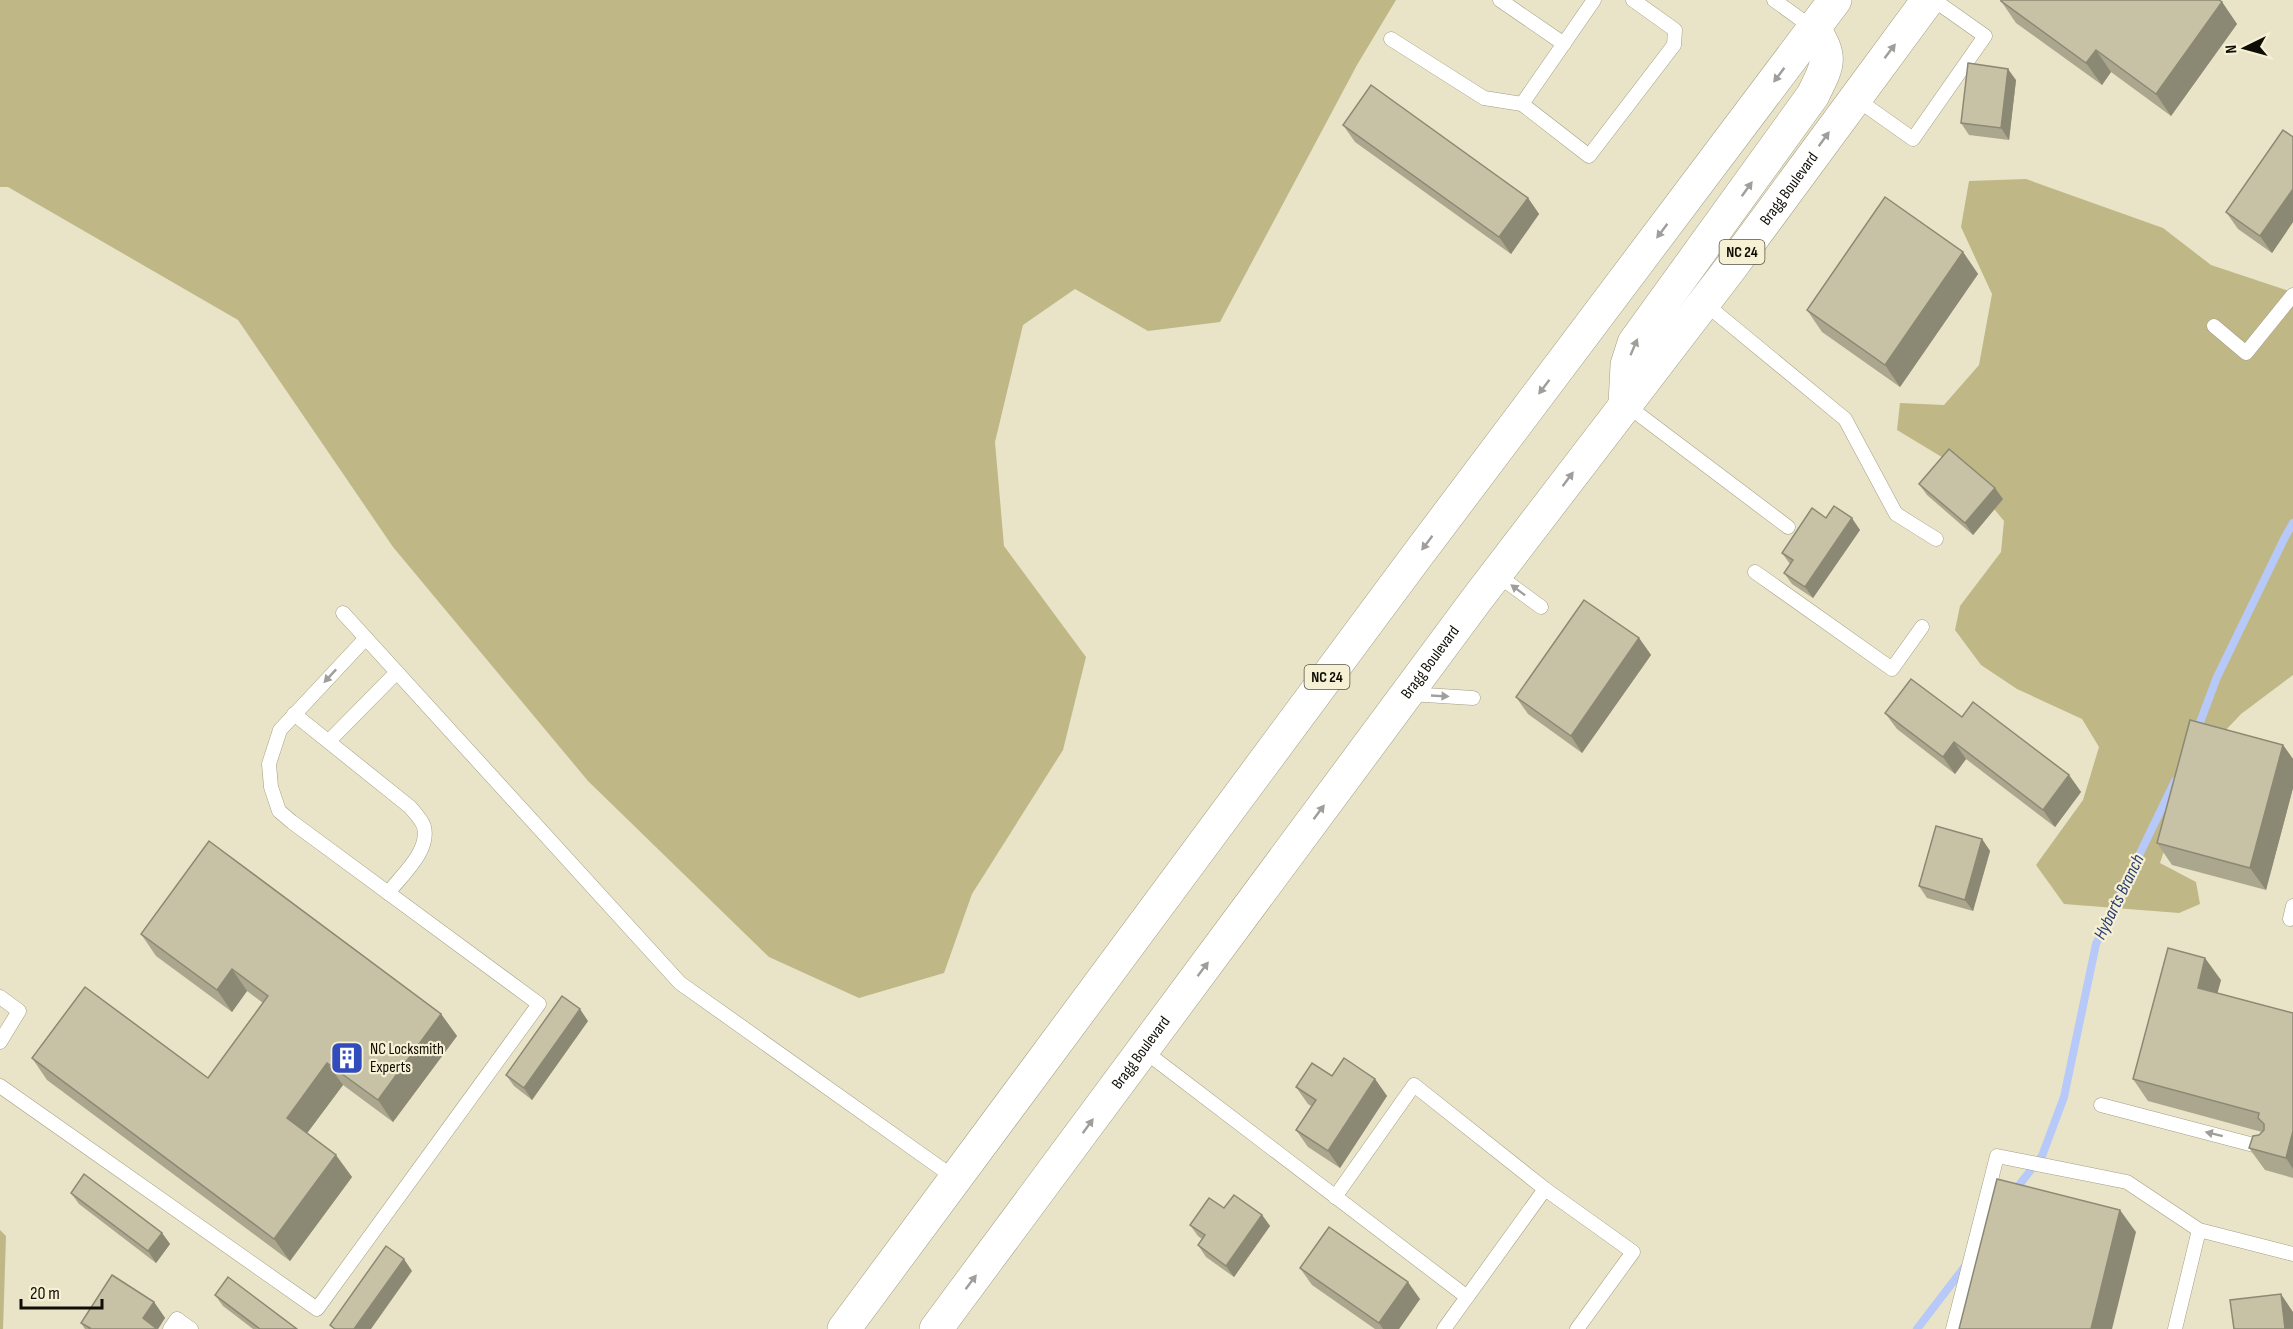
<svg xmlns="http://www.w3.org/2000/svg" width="2293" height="1329" font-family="'Sofia Sans Condensed',sans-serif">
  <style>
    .green { fill: #c0b787 }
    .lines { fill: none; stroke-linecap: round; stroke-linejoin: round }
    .stream { stroke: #b7c9f8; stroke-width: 8 }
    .service-casing { stroke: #a29e83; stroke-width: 15 }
    .primary-casing { stroke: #a29e83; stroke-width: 34 }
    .service { stroke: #fff; stroke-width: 14 }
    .primary { stroke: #fff; stroke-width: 33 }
    .wall { fill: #aba78f }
    .shaded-wall { fill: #8b8874 }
    .building { fill: #c7c2a6; stroke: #8b8874; stroke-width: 1.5 }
    .oneway { fill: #9f9e9b }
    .labels { text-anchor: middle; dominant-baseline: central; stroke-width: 4.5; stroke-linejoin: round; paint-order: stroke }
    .shield { fill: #f6f1d4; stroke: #545143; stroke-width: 1.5 }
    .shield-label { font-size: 15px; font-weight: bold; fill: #0f0d05 }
    .street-label { font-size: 16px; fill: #0f0d05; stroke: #f6f1d4 }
    .poi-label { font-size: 16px; fill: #0f0d05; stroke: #f6f1d4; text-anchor: start }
    .water-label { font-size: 18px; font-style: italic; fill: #2a3c74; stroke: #f6f1d4 }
  </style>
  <rect width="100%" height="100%" fill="#e9e4c7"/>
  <g class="green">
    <polygon points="0,0 1396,0 1357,65 1220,322 1148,331 1075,289 1023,325 995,442 1004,546 1086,657 1063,750 972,894 944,973 859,998 769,957 588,781 393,547 238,320 8,187 0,187"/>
    <polygon points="2026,179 2163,228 2211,265 2286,290 2293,290 2293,675 2241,714 2193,765 2160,863 2196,882 2200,904 2179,913 2064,904 2036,865 2083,800 2099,747 2082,719 2017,689 1981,665 1955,630 1960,606 2001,552 2004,521 1960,468 1897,430 1900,403 1944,405 1979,365 1992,294 1961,227 1969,181"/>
    <polygon points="0,1230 6,1236 3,1329 0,1329"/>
  </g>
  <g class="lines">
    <g class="stream">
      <polyline points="2196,733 2217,677 2285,537 2293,523"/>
      <polyline points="2012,1194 2042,1156 2064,1097 2096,944 2175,781"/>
      <polyline points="1917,1329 1966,1265"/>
    </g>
    <defs>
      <g id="service">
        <polyline points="1500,0 1564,44"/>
        <polyline points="1594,0 1522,104 1589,156 1674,45 1675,30 1633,0"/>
        <polyline points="1774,0 1814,29"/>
        <polyline points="1391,39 1484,98 1522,104"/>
        <polyline points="1855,98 1913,139 1985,36 1934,0"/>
        <polyline points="1703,302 1845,419 1896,514 1936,539"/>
        <polyline points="2214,326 2246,353 2293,295"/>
        <polyline points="1625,404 1788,527"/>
        <polyline points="1755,572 1892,669 1922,627"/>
        <polyline points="1496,574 1541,607"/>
        <polyline points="343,613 680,983 956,1179"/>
        <polyline points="1409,694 1473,698"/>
        <path d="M 294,714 L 410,807 C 415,813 422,820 424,827 C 430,851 402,875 388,893"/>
        <polyline points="329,741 397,672"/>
        <polyline points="2290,919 2293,906"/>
        <polyline points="0,997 19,1011 0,1042"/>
        <polyline points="1143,1050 1467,1297"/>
        <polyline points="0,1086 317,1309 539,1004 292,822 279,811 271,787 269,764 280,730 366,638"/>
        <polyline points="2101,1105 2269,1149"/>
        <polyline points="1335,1197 1414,1085 1545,1189"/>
        <polyline points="170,1329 177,1319 191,1329"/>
        <polyline points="1444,1329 1545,1189 1633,1252 1577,1329"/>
        <polyline points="1953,1329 1997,1156 2127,1182 2199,1230 2293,1254"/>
        <polyline points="2175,1329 2199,1230"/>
      </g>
      <g id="primary">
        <path d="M 1625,404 L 1627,365 L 1634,343 L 1813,95 C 1828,64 1833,59 1814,29"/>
        <polyline points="844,1329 1413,561 1835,0"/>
        <path id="s1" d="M 936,1329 L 1477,599 L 1729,270 L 1928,0"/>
      </g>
    </defs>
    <use href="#service" class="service-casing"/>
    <use href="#primary" class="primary-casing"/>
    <use href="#service" class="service"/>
    <use href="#primary" class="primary"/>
  </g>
  <g class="wall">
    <polygon points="2001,1 2222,2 2237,24 2171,116 2111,72 2102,85 2016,23"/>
    <polygon points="2016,80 2009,140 1969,135 1961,123"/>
    <polygon points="1343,125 1528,198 1539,214 1511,254 1355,142"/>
    <polygon points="2293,137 2293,222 2272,253 2238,229 2226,212"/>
    <polygon points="1963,252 1978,274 1900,387 1822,332 1807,310"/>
    <polygon points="1919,484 2003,499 1973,535 1927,495"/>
    <polygon points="1826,518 1860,530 1813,598 1792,584 1784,573 1790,564 1782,553"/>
    <polygon points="1639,638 1651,655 1582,753 1528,714 1516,697"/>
    <polygon points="1885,713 1962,717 2069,775 2081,792 2055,827 1966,759 1955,774 1897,729"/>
    <polygon points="2283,745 2293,759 2293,788 2266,890 2172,865 2157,843"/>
    <polygon points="1982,839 1990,851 1973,911 1927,898 1919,886"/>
    <polygon points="141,934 441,1014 457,1036 393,1122 343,1085 307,1133 352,1177 290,1261 47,1080 32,1058 208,1078 263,1003 247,991 232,1012 156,956"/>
    <polygon points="2221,980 2217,993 2293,1013 2293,1178 2265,1170 2249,1148 2262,1132 2148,1101 2133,1079"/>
    <polygon points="588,1021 532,1100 514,1086 506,1075"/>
    <polygon points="1332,1076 1375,1079 1387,1096 1340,1168 1308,1147 1296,1130 1311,1106 1308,1104 1296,1087"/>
    <polygon points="71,1193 162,1233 170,1244 156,1263 79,1204"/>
    <polygon points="1224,1208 1262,1215 1270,1226 1234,1277 1206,1257 1198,1245 1202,1239 1198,1236 1190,1225"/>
    <polygon points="1300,1268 1420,1299 1399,1329 1375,1329 1312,1285"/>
    <polygon points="215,1295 297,1329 253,1329 223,1306"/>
    <polygon points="154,1302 165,1318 158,1329 85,1329 81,1323"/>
  </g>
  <g class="shaded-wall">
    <polygon points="2222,2 2237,24 2171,116 2156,94"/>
    <polygon points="2096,50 2111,72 2102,85 2086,63"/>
    <polygon points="2008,69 2016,80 2009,140 2001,128"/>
    <polygon points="2293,189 2293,222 2272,253 2260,236"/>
    <polygon points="1528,198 1539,214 1511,254 1499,237"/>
    <polygon points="1963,252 1978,274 1900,387 1885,365"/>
    <polygon points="1995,488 2003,499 1973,535 1965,523"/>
    <polygon points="1852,518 1860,530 1813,598 1805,587"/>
    <polygon points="1639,638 1651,655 1582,753 1571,736"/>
    <polygon points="1954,742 1966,759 1955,774 1943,757"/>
    <polygon points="2283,745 2293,759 2293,788 2266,890 2250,868"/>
    <polygon points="2069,775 2081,792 2055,827 2043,810"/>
    <polygon points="1982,839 1990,851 1973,911 1965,900"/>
    <polygon points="2205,958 2221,980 2213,1010 2198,988"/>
    <polygon points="232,969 247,991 232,1012 217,990"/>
    <polygon points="580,1009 588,1021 532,1100 524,1088"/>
    <polygon points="441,1014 457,1036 393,1122 378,1100"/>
    <polygon points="327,1063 343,1085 302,1140 287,1118"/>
    <polygon points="1375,1079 1387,1096 1340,1168 1328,1151"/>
    <polygon points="2293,1131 2293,1169 2286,1158"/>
    <polygon points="336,1155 352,1177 290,1261 274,1239"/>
    <polygon points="2120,1210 2136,1232 2112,1329 2091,1329"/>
    <polygon points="1262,1215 1270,1226 1234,1277 1226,1266"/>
    <polygon points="162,1233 170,1244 156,1263 148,1251"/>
    <polygon points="404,1259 412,1271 371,1329 354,1329"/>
    <polygon points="1408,1282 1420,1299 1399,1329 1383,1329 1379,1323"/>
    <polygon points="2281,1294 2293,1312 2293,1329 2285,1329"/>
    <polygon points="154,1302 165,1318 158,1329 143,1318"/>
  </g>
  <g class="building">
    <polygon points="2001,0 2219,0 2222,2 2156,94 2096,50 2086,63 2001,1"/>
    <polygon points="1968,63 2008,69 2001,128 1961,123"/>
    <polygon points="1371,85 1528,198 1499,237 1343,125"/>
    <polygon points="2283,130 2293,137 2293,189 2260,236 2226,212"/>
    <polygon points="1885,197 1963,252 1885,365 1807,310"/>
    <polygon points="1949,449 1995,488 1965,523 1919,484"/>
    <polygon points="1834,506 1852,518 1805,587 1784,573 1793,560 1782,553 1812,508 1826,518"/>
    <polygon points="1584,600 1639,638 1571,736 1516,697"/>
    <polygon points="1911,679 1962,717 1973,702 2069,775 2043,810 1954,742 1943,757 1885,713"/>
    <polygon points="2190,720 2283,745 2250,868 2157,843"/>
    <polygon points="1936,826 1982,839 1965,900 1919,886"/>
    <polygon points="209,841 441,1014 378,1100 327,1063 287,1118 336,1155 274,1239 32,1058 85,987 208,1078 268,996 232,969 217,990 141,934"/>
    <polygon points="2168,948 2205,958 2198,988 2293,1013 2293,1131 2286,1158 2249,1148 2253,1136 2259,1135 2264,1130 2264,1124 2258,1118 2259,1113 2133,1079"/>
    <polygon points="562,996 580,1009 524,1088 506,1075"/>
    <polygon points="1344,1058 1375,1079 1328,1151 1296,1130 1316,1100 1296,1087 1312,1063 1332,1076"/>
    <polygon points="84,1174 162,1233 148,1251 71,1193"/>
    <polygon points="1997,1179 2120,1210 2091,1329 1959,1329"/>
    <polygon points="1234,1195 1262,1215 1226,1266 1198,1245 1205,1235 1190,1225 1209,1198 1224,1208"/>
    <polygon points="1329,1227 1408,1282 1379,1323 1300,1268"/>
    <polygon points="386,1246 404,1259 354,1329 335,1329 330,1325"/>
    <polygon points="112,1275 154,1302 143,1318 157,1329 89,1329 90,1328 81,1323"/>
    <polygon points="228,1277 297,1329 260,1329 215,1295"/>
    <polygon points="2281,1294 2285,1329 2234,1329 2230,1300"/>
  </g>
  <defs><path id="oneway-solid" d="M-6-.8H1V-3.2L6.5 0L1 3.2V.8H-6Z" transform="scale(1.5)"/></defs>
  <g class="oneway">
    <use href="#oneway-solid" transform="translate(1890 51) rotate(-53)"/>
    <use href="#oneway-solid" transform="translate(1779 75) rotate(127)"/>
    <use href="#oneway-solid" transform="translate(1824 139) rotate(-54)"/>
    <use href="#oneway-solid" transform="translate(1747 189) rotate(-54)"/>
    <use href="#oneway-solid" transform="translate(1662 231) rotate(127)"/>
    <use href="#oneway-solid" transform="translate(1634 347) rotate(-67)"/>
    <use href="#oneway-solid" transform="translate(1544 387) rotate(127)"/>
    <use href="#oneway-solid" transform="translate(1568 479) rotate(-53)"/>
    <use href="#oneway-solid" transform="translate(1427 543) rotate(127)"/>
    <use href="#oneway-solid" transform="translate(1518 590) rotate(-143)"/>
    <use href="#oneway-solid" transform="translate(330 676) rotate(133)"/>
    <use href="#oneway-solid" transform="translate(1440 696) rotate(3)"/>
    <use href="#oneway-solid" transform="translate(1319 812) rotate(-53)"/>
    <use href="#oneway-solid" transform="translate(1203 969) rotate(-53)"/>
    <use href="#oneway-solid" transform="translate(1088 1126) rotate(-54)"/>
    <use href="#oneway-solid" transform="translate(2214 1134) rotate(-166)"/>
    <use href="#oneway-solid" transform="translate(971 1282) rotate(-53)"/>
  </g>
  <defs>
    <symbol id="building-square" viewBox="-11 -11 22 22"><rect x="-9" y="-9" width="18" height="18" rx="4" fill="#314cbd" stroke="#f6f1d4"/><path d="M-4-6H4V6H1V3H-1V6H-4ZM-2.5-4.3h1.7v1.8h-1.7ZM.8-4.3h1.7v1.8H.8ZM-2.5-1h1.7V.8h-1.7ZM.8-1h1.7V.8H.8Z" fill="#fff"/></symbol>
  </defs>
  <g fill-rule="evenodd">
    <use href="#building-square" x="328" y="1039" width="38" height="38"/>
  </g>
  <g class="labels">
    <g class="shield">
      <rect x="1719.5" y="240" width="45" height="24" rx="4.5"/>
      <rect x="1304.5" y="665" width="45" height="24" rx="4.5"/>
    </g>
    <g class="shield-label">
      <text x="1742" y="252">NC 24</text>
      <text x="1327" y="677">NC 24</text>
    </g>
    <g class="street-label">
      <text stroke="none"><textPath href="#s1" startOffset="1424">Bragg Boulevard</textPath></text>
      <text stroke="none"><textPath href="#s1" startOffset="830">Bragg Boulevard</textPath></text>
      <text stroke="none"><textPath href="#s1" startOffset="344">Bragg Boulevard</textPath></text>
    </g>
    <g class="poi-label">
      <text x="370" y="1049">NC Locksmith<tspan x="370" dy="18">Experts</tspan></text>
    </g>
    <g class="water-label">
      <text transform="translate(2119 897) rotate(-64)">Hybarts Branch</text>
    </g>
  </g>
  <g transform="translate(2245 48) rotate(265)" stroke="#f6f1d4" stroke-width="4.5" paint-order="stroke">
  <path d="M0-4.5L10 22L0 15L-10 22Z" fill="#0f0d05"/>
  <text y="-9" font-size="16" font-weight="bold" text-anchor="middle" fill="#0f0d05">N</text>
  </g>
  <path d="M21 1299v9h81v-9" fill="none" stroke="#0f0d05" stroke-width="3"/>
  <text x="30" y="1299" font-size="18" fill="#0f0d05" stroke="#f6f1d4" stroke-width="4.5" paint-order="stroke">20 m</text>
</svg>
